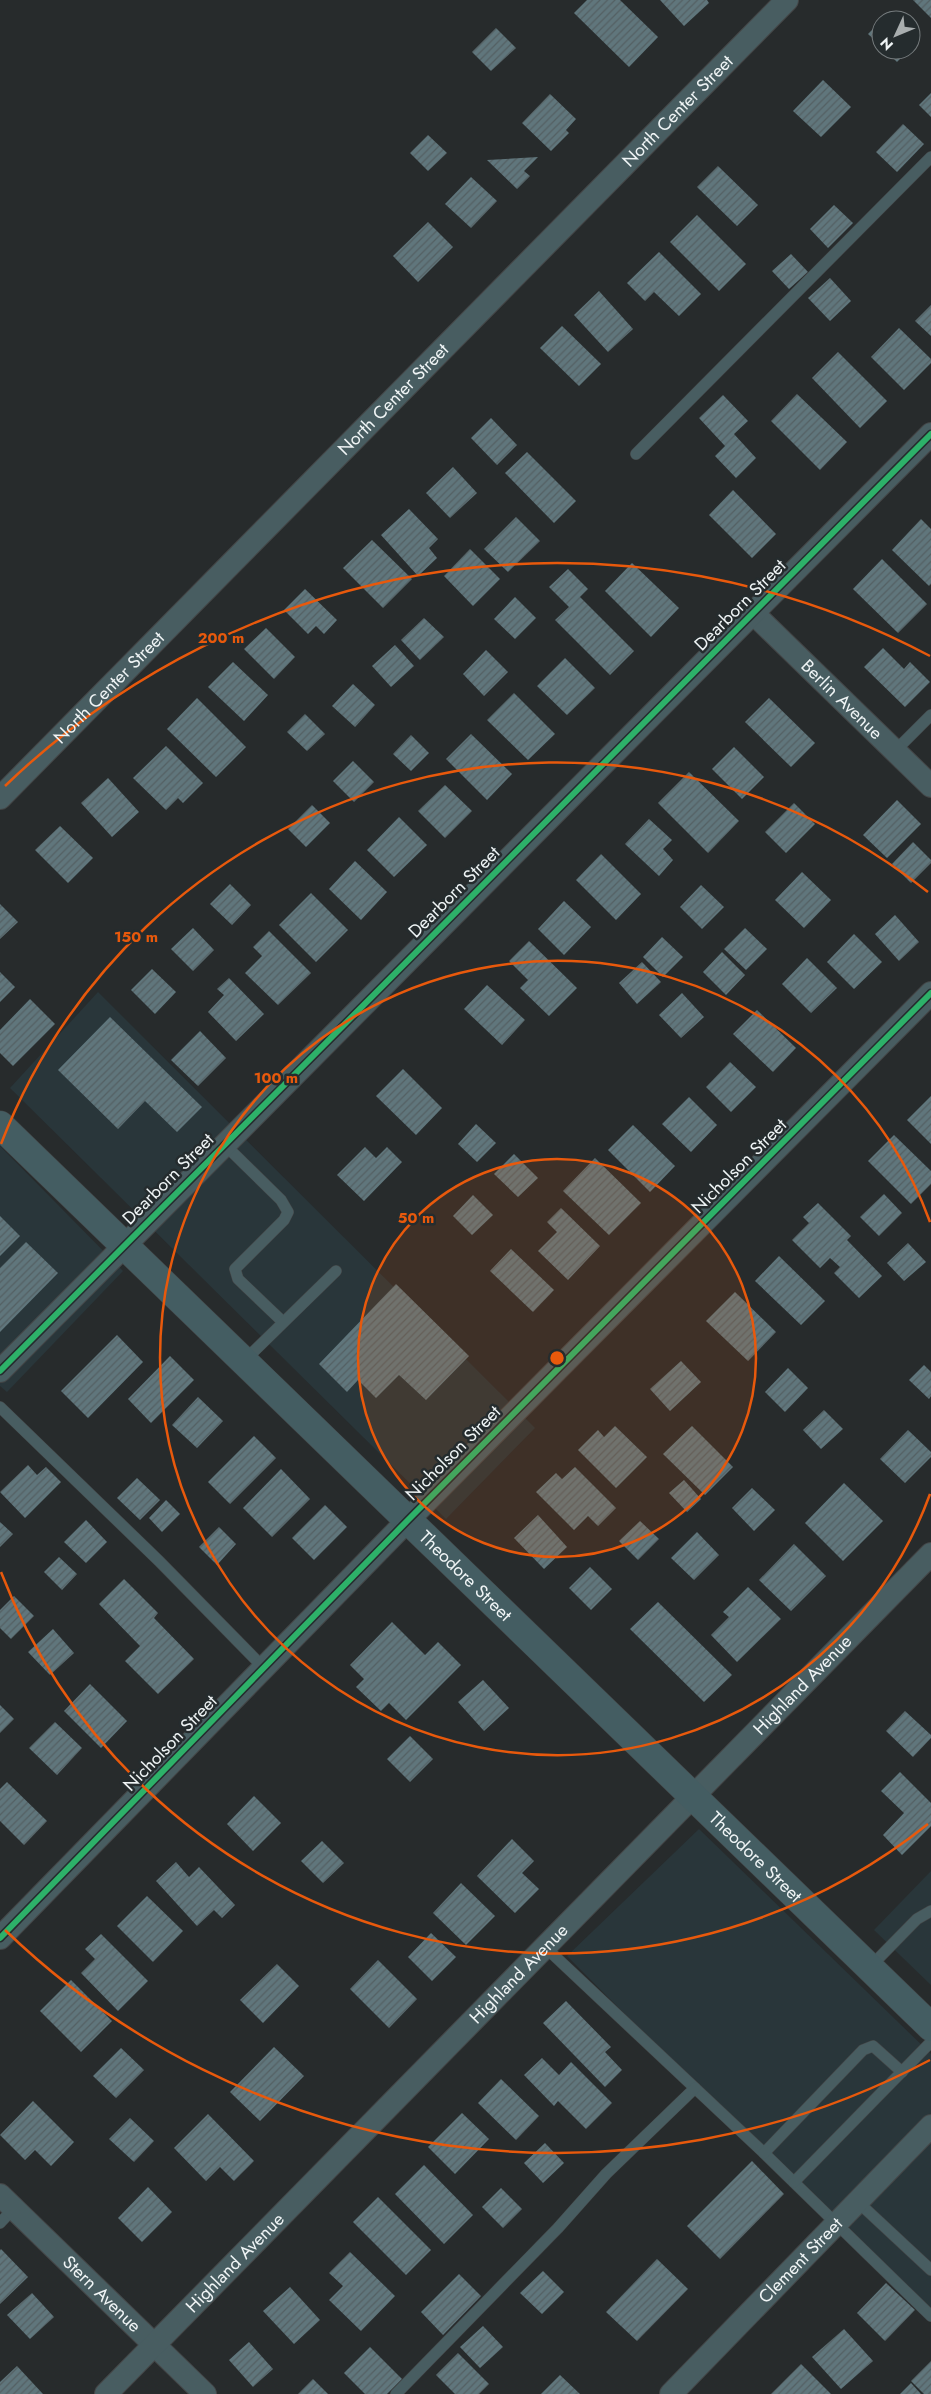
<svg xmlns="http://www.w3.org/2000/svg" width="931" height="2394" font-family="Jost,sans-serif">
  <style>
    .built { fill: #29363a }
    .building { fill: url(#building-hatch) }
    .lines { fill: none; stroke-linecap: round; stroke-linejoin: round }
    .service-casing { stroke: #444647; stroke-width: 12 }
    .minor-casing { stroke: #444647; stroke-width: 24 }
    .secondary-casing { stroke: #444647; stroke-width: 29 }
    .service { stroke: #485d61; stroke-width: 11 }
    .minor { stroke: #485d61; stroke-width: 22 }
    .secondary { stroke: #445d62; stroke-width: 28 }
    .cycleway-casing { stroke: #252c2e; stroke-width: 9 }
    .cycleway { stroke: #2db169; stroke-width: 6 }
    .ring { fill: none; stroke: #e8590c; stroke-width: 2.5 }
    .labels { text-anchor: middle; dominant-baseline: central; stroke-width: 5; stroke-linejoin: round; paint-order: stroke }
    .street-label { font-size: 18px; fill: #eff4f5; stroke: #252c2e }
    .centre { fill: #e8590c; stroke: #252c2e; stroke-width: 2.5 }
    .ring-label { font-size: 15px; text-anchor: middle; font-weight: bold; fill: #e8590c; stroke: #252c2e; stroke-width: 5; stroke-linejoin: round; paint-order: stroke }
  </style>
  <defs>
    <pattern id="building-hatch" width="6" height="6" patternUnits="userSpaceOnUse" patternTransform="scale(1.25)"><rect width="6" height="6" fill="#60767c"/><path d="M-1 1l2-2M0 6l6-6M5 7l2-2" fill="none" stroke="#546063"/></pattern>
  </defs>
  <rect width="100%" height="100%" fill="#272b2c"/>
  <g class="built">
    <polygon points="98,992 535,1428 446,1519 10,1088"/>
    <polygon points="0,1146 123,1271 7,1392 0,1386"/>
    <polygon points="699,1829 931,2054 931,2322 567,1956"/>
    <polygon points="931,1871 931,1985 874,1930"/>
  </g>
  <g class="building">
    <polygon points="587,0 620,0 658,37 629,67 574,13"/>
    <polygon points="660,0 707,0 709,3 684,26"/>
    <polygon points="913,0 931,0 931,18"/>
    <polygon points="890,11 899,20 882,20"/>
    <polygon points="881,21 881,46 868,34"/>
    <polygon points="496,28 516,48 491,71 472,52"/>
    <polygon points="911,32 919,40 911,48"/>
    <polygon points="885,50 909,50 897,62"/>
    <polygon points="823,80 851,107 821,137 793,111"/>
    <polygon points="931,93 931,117 919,105"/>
    <polygon points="550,94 576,119 566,130 569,133 551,151 522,123"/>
    <polygon points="903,124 924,144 897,172 876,152"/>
    <polygon points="428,135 447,153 428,171 410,153"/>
    <polygon points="538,157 524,171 530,176 517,189 487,160"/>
    <polygon points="718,166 758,205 737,226 697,187"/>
    <polygon points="471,177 497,201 471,228 445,204"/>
    <polygon points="834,205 853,223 828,248 810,229"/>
    <polygon points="697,215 746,264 719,291 670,242"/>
    <polygon points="428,222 453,247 418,282 393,256"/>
    <polygon points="659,252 701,294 679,316 654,292 645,301 627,283"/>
    <polygon points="791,254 808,272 789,289 772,271"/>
    <polygon points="830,278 851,301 830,321 808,298"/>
    <polygon points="599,291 633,329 608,352 574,315"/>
    <polygon points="931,305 931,336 915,321"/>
    <polygon points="562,326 601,364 579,386 540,348"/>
    <polygon points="899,328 931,359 931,363 904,390 871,357"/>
    <polygon points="838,352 887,401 860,428 812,378"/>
    <polygon points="797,394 847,442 820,470 771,421"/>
    <polygon points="723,395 748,421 734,434 756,458 736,478 715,456 725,446 699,418"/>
    <polygon points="491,418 517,445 497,465 471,438"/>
    <polygon points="527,452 576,501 554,523 505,473"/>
    <polygon points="453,467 477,493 450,518 426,493"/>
    <polygon points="733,490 776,534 752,558 709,515"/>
    <polygon points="409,509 438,539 429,548 437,558 418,576 381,535"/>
    <polygon points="516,517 540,541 508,572 484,549"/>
    <polygon points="921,519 931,529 931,584 929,586 892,550"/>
    <polygon points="372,540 412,579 383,608 343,568"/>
    <polygon points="470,549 500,579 473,606 444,576"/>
    <polygon points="882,559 927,604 898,633 853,589"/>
    <polygon points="632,563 679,608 651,637 605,591"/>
    <polygon points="568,569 588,589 580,597 634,651 610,675 555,620 569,607 549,587"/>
    <polygon points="305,589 337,620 324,634 316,626 308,634 284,610"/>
    <polygon points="515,597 536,618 515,639 494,619"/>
    <polygon points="424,618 444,637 420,660 401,640"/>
    <polygon points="266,628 295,657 274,679 244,649"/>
    <polygon points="395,645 414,666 391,687 372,666"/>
    <polygon points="883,648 904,669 910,662 930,682 905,707 864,667"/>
    <polygon points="486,650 508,672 484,696 463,674"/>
    <polygon points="565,658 595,688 567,715 537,686"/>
    <polygon points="233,662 268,695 244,721 208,687"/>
    <polygon points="353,684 375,705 355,727 332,706"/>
    <polygon points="514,693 555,734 528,760 487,720"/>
    <polygon points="197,698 246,747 216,777 167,729"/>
    <polygon points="769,698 815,743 791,767 745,722"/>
    <polygon points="305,714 325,734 307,751 287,732"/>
    <polygon points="471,734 512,774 487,800 446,759"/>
    <polygon points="411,735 429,753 411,771 393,754"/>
    <polygon points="166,746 203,783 183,803 178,798 166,810 133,778"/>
    <polygon points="734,747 764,777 742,799 712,769"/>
    <polygon points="353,761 374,782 354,802 333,781"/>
    <polygon points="689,772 739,821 708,853 658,803"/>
    <polygon points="108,778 139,812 112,837 81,803"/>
    <polygon points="445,785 472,811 445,838 418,811"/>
    <polygon points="897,800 921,824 887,858 863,835"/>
    <polygon points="794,803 815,824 786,853 765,832"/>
    <polygon points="312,805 330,823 306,847 288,829"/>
    <polygon points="399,817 427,845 394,877 367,850"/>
    <polygon points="649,819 672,840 663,849 673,860 659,876 625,844"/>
    <polygon points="60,826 93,858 68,883 35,850"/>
    <polygon points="913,842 931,860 931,863 911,883 892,864"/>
    <polygon points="601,854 641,894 616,920 576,880"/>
    <polygon points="355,861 387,892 361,920 329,889"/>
    <polygon points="802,872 831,900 804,928 775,900"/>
    <polygon points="230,884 251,905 232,925 210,904"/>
    <polygon points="701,885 724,907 702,929 680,907"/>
    <polygon points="311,893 348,930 316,962 279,925"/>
    <polygon points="564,901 591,927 564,955 538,929"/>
    <polygon points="0,904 18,922 0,939"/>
    <polygon points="895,915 919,942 899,961 875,934"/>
    <polygon points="193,928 214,950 193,971 171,949"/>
    <polygon points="745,928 767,949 746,970 724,949"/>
    <polygon points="269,931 311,973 278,1005 245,973 262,956 253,947"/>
    <polygon points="854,934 882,962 854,989 827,962"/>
    <polygon points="662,937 683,957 663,977 643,957"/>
    <polygon points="529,941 577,988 549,1016 520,988 528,980 509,961"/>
    <polygon points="722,952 745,975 726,995 703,972"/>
    <polygon points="807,958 837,988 811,1013 782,984"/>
    <polygon points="642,962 661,982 637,1004 619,983"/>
    <polygon points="152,969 176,992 155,1014 131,990"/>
    <polygon points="0,972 15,987 0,1002"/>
    <polygon points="229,978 264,1014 236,1041 208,1012 224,995 217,989"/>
    <polygon points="487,985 525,1020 502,1045 464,1009"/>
    <polygon points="682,993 704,1017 681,1038 659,1015"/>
    <polygon points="30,999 55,1024 13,1066 0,1053 0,1030"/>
    <polygon points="757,1010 796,1048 773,1072 733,1034"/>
    <polygon points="110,1017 202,1107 177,1132 145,1101 118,1129 58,1070"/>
    <polygon points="200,1031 226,1058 198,1086 171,1060"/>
    <polygon points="730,1062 756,1087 731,1112 706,1087"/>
    <polygon points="403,1069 442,1108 416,1135 376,1096"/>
    <polygon points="931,1096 931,1144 907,1120"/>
    <polygon points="689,1097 717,1125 691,1152 662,1124"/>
    <polygon points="476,1124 496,1143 477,1162 458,1144"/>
    <polygon points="633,1125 675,1166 650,1192 608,1150"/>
    <polygon points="894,1135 931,1171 931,1184 911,1204 868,1161"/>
    <polygon points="365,1147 376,1158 387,1147 402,1162 364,1201 337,1175"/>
    <polygon points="514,1154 538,1178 518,1197 494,1174"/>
    <polygon points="595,1158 641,1203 609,1235 563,1191"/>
    <polygon points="884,1194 902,1213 879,1236 860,1217"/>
    <polygon points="473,1195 493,1215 472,1235 453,1216"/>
    <polygon points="818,1203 851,1236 847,1240 882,1276 859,1298 834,1273 840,1267 830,1258 820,1268 792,1240 809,1223 803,1217"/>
    <polygon points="561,1208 600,1246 568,1280 538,1251 557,1232 547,1222"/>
    <polygon points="0,1216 20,1236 0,1256"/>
    <polygon points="26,1242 58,1273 0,1332 0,1268"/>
    <polygon points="908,1243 926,1262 904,1281 887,1263"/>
    <polygon points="511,1249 554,1290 533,1312 490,1271"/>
    <polygon points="779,1256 825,1301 801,1325 755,1281"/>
    <polygon points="396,1284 469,1356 426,1400 399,1375 376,1398 358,1380 347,1392 319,1364"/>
    <polygon points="735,1292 776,1332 748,1361 706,1321"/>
    <polygon points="117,1335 143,1362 88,1418 61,1391"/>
    <polygon points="170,1356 194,1380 151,1423 128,1399"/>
    <polygon points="681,1361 701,1382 670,1411 650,1389"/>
    <polygon points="924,1365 931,1372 931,1396 929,1399 909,1380"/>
    <polygon points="788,1368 808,1388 785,1412 765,1392"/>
    <polygon points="198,1397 223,1421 197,1448 172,1425"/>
    <polygon points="824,1410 843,1429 821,1449 803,1430"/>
    <polygon points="615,1426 647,1457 616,1488 578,1450 598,1430 604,1437"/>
    <polygon points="692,1426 733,1467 705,1495 663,1454"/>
    <polygon points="908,1430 931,1452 931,1457 905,1483 880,1459"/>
    <polygon points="254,1436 276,1458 230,1504 208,1482"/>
    <polygon points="28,1465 37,1475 46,1467 61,1482 25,1518 0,1492"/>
    <polygon points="575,1467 616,1508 598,1526 588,1516 574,1530 536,1492 556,1473 562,1479"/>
    <polygon points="281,1469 310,1499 272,1537 243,1508"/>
    <polygon points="137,1478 160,1500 140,1520 117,1498"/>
    <polygon points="684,1480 701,1499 687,1512 669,1493"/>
    <polygon points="844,1483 883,1521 843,1561 805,1523"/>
    <polygon points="752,1488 775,1510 754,1531 732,1508"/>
    <polygon points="166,1500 180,1514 162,1532 149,1518"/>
    <polygon points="325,1505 347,1527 314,1560 292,1538"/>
    <polygon points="538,1515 567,1547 544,1569 514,1538"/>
    <polygon points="86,1520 107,1542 86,1563 64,1542"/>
    <polygon points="640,1521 659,1539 638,1560 619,1541"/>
    <polygon points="0,1522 13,1534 0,1547"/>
    <polygon points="219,1527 236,1544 217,1565 199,1547"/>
    <polygon points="697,1532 719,1555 694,1580 671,1558"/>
    <polygon points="794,1544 826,1576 791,1611 759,1580"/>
    <polygon points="59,1557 77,1574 62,1590 44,1572"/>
    <polygon points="590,1567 612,1589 591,1610 569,1588"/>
    <polygon points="124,1579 158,1613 154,1618 194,1659 158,1694 125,1661 140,1646 99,1604"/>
    <polygon points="748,1587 781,1619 737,1662 711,1635 729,1617 723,1612"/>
    <polygon points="14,1596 34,1616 11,1639 0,1628 0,1610"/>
    <polygon points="658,1602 732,1675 704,1702 630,1629"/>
    <polygon points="392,1622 425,1655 438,1642 461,1665 406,1720 389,1703 381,1711 356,1687 364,1679 350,1665"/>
    <polygon points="53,1629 74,1653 50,1675 28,1652"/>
    <polygon points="483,1680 509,1708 484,1731 458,1702"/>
    <polygon points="90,1684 127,1721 101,1748 64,1711"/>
    <polygon points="0,1705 14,1719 0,1733"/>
    <polygon points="905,1711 931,1735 931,1738 913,1757 886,1731"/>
    <polygon points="55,1722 82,1748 57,1775 29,1748"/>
    <polygon points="410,1736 433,1759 410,1782 387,1759"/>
    <polygon points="900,1772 931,1803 931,1826 902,1855 883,1835 904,1813 881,1791"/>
    <polygon points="7,1782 47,1821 24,1845 0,1821 0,1789"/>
    <polygon points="254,1796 281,1823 253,1851 227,1824"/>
    <polygon points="512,1839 534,1861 522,1873 539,1889 515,1913 477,1876"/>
    <polygon points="322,1841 344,1863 323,1883 301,1861"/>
    <polygon points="176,1862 189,1877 199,1867 235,1905 222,1918 214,1910 197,1926 156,1881"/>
    <polygon points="461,1883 495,1916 466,1945 433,1913"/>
    <polygon points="147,1896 183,1931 153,1962 117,1926"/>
    <polygon points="431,1933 456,1957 432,1981 408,1957"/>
    <polygon points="101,1934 148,1981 118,2011 81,1973 95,1959 85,1949"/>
    <polygon points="378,1960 417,1999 389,2028 350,1989"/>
    <polygon points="277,1964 299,1986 263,2023 240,2000"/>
    <polygon points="71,1980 112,2021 81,2052 40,2011"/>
    <polygon points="566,2001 611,2047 605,2052 622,2070 605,2087 543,2023"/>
    <polygon points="274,2047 304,2076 260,2121 230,2092"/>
    <polygon points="121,2048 144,2070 116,2098 93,2076"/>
    <polygon points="542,2058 559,2075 571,2062 612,2103 586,2129 558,2101 554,2106 524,2075"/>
    <polygon points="501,2079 539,2116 516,2140 478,2103"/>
    <polygon points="33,2101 74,2142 51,2166 35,2150 25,2160 0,2135"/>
    <polygon points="462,2113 489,2139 455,2174 428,2147"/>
    <polygon points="208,2114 254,2161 234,2181 220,2167 206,2181 174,2148"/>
    <polygon points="130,2118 154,2141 134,2162 109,2139"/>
    <polygon points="545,2143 564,2163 543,2183 524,2163"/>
    <polygon points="752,2161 784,2194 720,2259 687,2226"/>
    <polygon points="424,2165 473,2215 444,2244 395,2194"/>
    <polygon points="148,2187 172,2212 142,2242 118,2218"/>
    <polygon points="501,2188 522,2209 503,2228 482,2207"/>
    <polygon points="378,2197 431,2250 406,2275 353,2222"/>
    <polygon points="1,2249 28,2277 0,2304 0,2250"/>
    <polygon points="350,2252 395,2296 361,2331 329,2300 343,2286 329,2273"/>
    <polygon points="657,2259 688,2289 637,2341 606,2312"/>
    <polygon points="543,2271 564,2292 542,2314 520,2293"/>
    <polygon points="459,2274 481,2296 443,2335 421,2312"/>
    <polygon points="886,2283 915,2310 885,2341 857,2313"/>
    <polygon points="290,2287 320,2320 294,2344 263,2311"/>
    <polygon points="32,2293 54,2317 30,2339 7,2315"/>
    <polygon points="483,2326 503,2347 480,2368 460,2347"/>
    <polygon points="844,2329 873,2361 841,2389 812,2357"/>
    <polygon points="249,2342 273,2369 253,2387 229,2360"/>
    <polygon points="370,2347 402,2379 387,2394 365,2394 344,2373"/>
    <polygon points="458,2353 489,2384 479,2394 455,2394 436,2375"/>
    <polygon points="931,2361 931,2394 924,2394 911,2381"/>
    <polygon points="801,2364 831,2394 771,2394"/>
    <polygon points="17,2366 43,2394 0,2394 0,2382"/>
    <polygon points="560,2375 580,2394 541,2394"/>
    <polygon points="313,2379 328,2394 298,2394"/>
    <polygon points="911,2383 921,2394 900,2394"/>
  </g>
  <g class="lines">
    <defs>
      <g id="service">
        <polyline points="636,454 931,157"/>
        <polyline points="895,751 931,715"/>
        <polyline points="224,1144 281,1200 288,1212 284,1220 235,1269 238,1279 283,1322"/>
        <polyline points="244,1361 336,1271"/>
        <polyline points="0,1407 159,1561 264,1668"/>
        <polyline points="544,1946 764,2153 931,2316"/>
        <polyline points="870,1967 917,1919 931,1911"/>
        <polyline points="764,2153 863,2050 873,2046 902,2072"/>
        <polyline points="794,2182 931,2042"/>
        <polyline points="858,2202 931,2270"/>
        <polyline points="0,2223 14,2208"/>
        <polyline points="396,2394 558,2228 606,2174 695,2088"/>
      </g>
      <g id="minor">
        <path id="s1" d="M 753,613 L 931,786"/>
        <path id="s2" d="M 0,798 L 787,0"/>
        <polyline points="0,1371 931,434"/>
        <polyline points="0,1938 408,1520 931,993"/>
        <path id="s3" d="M 0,2195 L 205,2394"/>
        <path id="s4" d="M 106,2394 L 931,1554"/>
        <path id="s5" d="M 671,2394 L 931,2126"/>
      </g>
      <g id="secondary">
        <path id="s6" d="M 0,1125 L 931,2027"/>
      </g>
    </defs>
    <use href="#service" class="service-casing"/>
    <use href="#minor" class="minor-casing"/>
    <use href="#secondary" class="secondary-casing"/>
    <use href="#service" class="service"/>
    <use href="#minor" class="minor"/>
    <use href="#secondary" class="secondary"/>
    <defs>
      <g id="cycleway">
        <polyline points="0,1371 931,434"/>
        <polyline points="0,1938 408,1520 931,993"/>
      </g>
    </defs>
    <use href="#cycleway" class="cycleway-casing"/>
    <use href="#cycleway" class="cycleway"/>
  </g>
  <circle cx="557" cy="1358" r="199" fill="#e8590c" fill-opacity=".12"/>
  <g class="ring">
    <circle cx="557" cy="1358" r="199"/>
    <path d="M930 1494A397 397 0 1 1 930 1222"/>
    <path d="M928 1824A596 596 0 0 1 1 1572M1 1144A596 596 0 0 1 928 892"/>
    <path d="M930 2060A795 795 0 0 1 5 1930M5 786A795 795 0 0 1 930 656"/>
  </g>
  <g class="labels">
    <g class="street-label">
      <text stroke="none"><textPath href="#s2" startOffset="965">North Center Street</textPath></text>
      <text stroke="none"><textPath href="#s2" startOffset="560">North Center Street</textPath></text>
      <text transform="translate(740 605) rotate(-45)">Dearborn Street</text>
      <text stroke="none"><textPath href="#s2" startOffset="155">North Center Street</textPath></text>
      <text stroke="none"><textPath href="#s1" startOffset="124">Berlin Avenue</textPath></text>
      <text transform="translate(454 892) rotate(-45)">Dearborn Street</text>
      <text transform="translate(739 1166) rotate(-45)">Nicholson Street</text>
      <text transform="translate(168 1179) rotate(-45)">Dearborn Street</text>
      <text transform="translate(453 1453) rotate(-45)">Nicholson Street</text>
      <text stroke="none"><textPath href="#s6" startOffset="648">Theodore Street</textPath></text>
      <text stroke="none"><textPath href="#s4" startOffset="994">Highland Avenue</textPath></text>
      <text transform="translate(170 1743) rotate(-46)">Nicholson Street</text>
      <text stroke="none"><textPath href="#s6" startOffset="1052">Theodore Street</textPath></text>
      <text stroke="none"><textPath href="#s4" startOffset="589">Highland Avenue</textPath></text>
      <text stroke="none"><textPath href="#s5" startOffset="186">Clement Street</textPath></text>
      <text stroke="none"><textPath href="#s4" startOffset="184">Highland Avenue</textPath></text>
      <text stroke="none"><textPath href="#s3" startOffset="142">Stern Avenue</textPath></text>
    </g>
  </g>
  <circle cx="557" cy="1358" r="8" class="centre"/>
  <g class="ring-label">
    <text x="221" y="643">200 m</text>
    <text x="136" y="942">150 m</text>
    <text x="276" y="1083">100 m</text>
    <text x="416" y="1223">50 m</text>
  </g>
  <g transform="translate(896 35) rotate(226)"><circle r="24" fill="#252c2e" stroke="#767c7e"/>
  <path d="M0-4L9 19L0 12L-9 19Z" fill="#a9aeaf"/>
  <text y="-8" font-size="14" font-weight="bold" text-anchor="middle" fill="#eff4f5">N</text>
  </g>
</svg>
